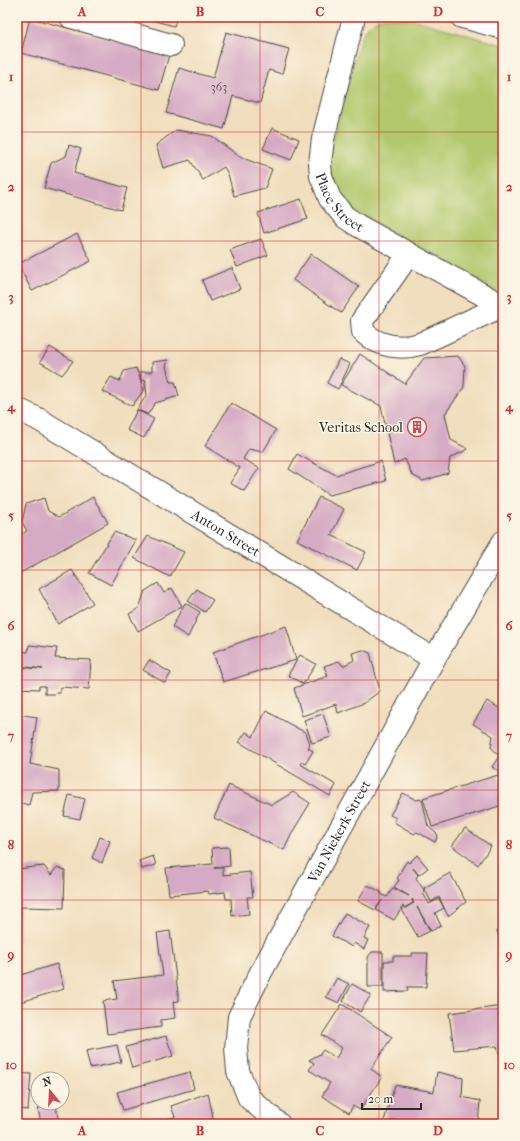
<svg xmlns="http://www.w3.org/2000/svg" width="520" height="1141" font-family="'IM FELL French Canon',serif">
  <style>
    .green { fill: #b1c86c; stroke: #6e7a4c }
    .building { fill: #d5aac4 }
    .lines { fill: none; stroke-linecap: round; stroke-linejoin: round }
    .minor-casing { stroke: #494641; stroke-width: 24 }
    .minor { stroke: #fff; stroke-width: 22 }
    .grid { fill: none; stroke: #d62828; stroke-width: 1; stroke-opacity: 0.55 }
    .labels { text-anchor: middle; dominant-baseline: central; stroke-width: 3; stroke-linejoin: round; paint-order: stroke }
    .number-label { font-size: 12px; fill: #564b51 }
    .street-label { font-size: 14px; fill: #2b2b2b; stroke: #fcf5e5 }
    .poi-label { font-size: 14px; fill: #2b2b2b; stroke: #fcf5e5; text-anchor: end }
    .neatline { fill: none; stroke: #d62828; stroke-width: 1.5 }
    .grid-label { font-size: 13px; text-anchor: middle; font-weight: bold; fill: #d62828 }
  </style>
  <rect width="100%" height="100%" fill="#fcf5e5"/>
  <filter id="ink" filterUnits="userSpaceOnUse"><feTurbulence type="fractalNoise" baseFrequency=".025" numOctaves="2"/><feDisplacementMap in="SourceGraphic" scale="8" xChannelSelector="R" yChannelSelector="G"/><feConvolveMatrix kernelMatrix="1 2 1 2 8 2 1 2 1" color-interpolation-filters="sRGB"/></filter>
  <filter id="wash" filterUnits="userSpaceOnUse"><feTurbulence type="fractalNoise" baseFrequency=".012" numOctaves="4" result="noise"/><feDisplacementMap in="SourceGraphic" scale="16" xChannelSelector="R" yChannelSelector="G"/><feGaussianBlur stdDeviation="0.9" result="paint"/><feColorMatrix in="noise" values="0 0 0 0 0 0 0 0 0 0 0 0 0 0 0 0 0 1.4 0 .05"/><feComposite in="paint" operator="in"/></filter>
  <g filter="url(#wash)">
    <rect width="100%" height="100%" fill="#f1debe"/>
    <path class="green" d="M 385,17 L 412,19 L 503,45 L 503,295 L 355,211 C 343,202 334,190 330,176 C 325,156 353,68 359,43 C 364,30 371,20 385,17 Z"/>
    <g id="blocks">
      <g class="building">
        <polygon points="140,17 177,17 174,26"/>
        <polygon points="30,18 169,55 159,90 21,53"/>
        <polygon points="226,32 289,49 282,74 269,70 260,103 233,96 224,129 166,113 179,68 213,78"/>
        <polygon points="272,128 299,139 291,160 263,149"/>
        <polygon points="176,130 212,136 240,157 272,169 265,188 234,196 228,174 224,167 203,180 190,160 163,168 156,145"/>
        <polygon points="69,145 81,149 74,173 127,188 121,210 44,188 51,163 66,156"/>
        <polygon points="301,199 308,219 264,233 258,213"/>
        <polygon points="77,234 91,261 32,291 18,264"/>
        <polygon points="261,239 268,255 237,267 230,250"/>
        <polygon points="311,254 359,287 341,313 293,280"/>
        <polygon points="232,268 240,289 210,301 202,280"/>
        <polygon points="50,347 73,361 62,375 40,362"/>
        <polygon points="360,354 405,384 424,358 458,356 465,366 464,387 445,414 451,440 468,449 450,458 448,473 423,481 412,475 405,459 394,464 381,406 341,385"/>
        <polygon points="339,359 350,364 338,389 327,383"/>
        <polygon points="168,360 166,366 170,382 175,382 179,396 155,403 148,414 137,410 147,394 145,384 146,380 141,381 144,390 132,406 102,391 111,377 120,381 124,371 136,368 141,381 140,372 152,372 152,362"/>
        <polygon points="231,403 276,430 263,452 249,449 243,459 259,468 244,491 230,483 240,468 205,446"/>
        <polygon points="137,410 154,419 144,438 127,430"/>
        <polygon points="297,454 336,475 381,461 386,481 329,495 289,469"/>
        <polygon points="93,497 108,523 17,575 17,537 27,531 22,522 26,504 44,498 48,511 59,517"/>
        <polygon points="319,497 344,509 331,535 366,552 357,570 297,540"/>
        <polygon points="114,532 136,540 111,585 89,573"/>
        <polygon points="148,536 184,552 170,577 134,558"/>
        <polygon points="72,570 93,603 58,624 39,589"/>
        <polygon points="158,583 164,593 172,588 182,606 138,631 129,614 139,608 145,591"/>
        <polygon points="197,589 213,600 205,612 188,601"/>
        <polygon points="185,603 200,612 188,637 172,627"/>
        <polygon points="286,626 296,660 223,682 213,652"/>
        <polygon points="29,645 57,648 55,658 91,660 89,689 60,687 59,693 55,693 55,694 45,694 45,686 39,686 39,689 18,688 17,667 43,669 17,666 17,651 28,652"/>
        <polygon points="363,650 370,653 380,691 364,703 338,713 336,704 302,716 294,688 328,676 324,666 339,661 343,666 354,660 352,653"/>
        <polygon points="300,655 316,664 303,684 288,675"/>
        <polygon points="149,660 171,673 165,683 143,670"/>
        <polygon points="487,701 503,710 503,773 492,767 499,756 491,747 493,736 473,724"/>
        <polygon points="266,711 306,733 310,744 308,748 313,751 305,764 302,762 300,764 336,785 330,796 239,742 246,732 253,737"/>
        <polygon points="17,714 37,717 30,764 59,770 59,791 32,792 29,805 17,802"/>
        <polygon points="323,714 331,737 312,743 304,720"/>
        <polygon points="498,775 503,792 503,805 432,827 423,798"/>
        <polygon points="229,785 272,805 293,792 310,803 292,833 284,850 214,818"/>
        <polygon points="403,793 416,800 422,799 428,826 438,835 435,842 417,832 414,834 394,822 396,818 390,815"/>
        <polygon points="69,795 85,799 80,819 64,816"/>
        <polygon points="465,828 491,846 478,865 452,846"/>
        <polygon points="100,837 110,841 102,863 92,858"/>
        <polygon points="229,847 230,866 214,868 223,868 223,875 250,872 253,897 247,897 249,914 232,916 231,899 226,899 225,892 209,894 208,891 169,895 166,868 213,864 212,848"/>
        <polygon points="417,855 428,868 419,875 413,868 418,875 416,878 424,890 423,893 429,904 439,899 444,908 435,913 441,926 431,931 417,907 430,931 418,937 402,910 414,903 412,899 413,903 404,908 403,906 394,920 376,910 382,900 375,910 358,901 367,885 381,892 381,894 387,897 393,888 409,896 394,887 399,880 397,878 402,871 401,870 407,861 409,863"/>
        <polygon points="153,856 156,865 142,869 139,861"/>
        <polygon points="44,866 51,875 57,867 65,870 64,908 21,907 19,942 17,941 17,869"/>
        <polygon points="450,873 466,902 448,916 439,897 431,902 424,888"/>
        <polygon points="345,913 370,927 364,938 368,940 364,949 354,943 352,947 332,936"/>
        <polygon points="503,929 503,948 497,931"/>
        <polygon points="170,931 179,1001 173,1002 175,1018 161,1020 161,1027 107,1034 103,1001 117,999 114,981 163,975 157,933"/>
        <polygon points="372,952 383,952 383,987 368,987 368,957"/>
        <polygon points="412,953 428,953 426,987 407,987 408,991 384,992 384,961 393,961 393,956 412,956"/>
        <polygon points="57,964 64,989 17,1003 17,976"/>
        <polygon points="337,978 349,984 339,1003 326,997"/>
        <polygon points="352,984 371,995 360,1012 343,1001"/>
        <polygon points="342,1004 392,1037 371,1069 382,1077 360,1110 353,1106 349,1113 322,1096 330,1083 309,1070 314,1063 309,1060 320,1054 323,1050 336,1058 342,1048 322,1035"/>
        <polygon points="503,1006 503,1053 499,1053 497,1046 454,1050 449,1013"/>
        <polygon points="166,1036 173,1056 132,1068 126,1047"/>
        <polygon points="117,1045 121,1062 90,1068 86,1051"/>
        <polygon points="190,1072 194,1089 123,1110 117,1092"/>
        <polygon points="437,1072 463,1078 462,1097 480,1101 478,1124 395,1124 395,1120 383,1124 395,1085 434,1092"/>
        <polygon points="17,1073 31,1074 28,1110 17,1109"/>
        <polygon points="208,1093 213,1117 213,1124 150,1124 150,1122 175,1117 171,1106"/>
        <polygon points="56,1105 59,1124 41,1124 38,1108"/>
      </g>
    </g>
  </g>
  <g filter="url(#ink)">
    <use href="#blocks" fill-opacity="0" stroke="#494641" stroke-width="1"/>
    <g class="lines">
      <defs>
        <g id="minor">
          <polyline points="71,17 171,45"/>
          <path id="s1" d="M 354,17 L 323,139 L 320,163 L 321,176 L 330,199 L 345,217 L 357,225 L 503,306"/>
          <polyline points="462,17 503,28"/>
          <path d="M 409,254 L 362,321 L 363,332 C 378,346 400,350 420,344 L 502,306"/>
          <path id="s2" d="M 17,409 L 38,419 L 434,659"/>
          <path id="s3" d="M 279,1124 L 249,1098 L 238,1071 L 236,1048 L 239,1017 L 261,972 L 434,659 L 503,542"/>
        </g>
      </defs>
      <use href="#minor" class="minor-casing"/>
      <use href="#minor" class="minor"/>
    </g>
  </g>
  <path class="grid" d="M 141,17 L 141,1124M 260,17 L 260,1124M 379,17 L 379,1124M 17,132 L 503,132M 17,241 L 503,241M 17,351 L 503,351M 17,461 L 503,461M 17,570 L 503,570M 17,680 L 503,680M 17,790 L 503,790M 17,900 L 503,900M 17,1009 L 503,1009"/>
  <defs>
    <symbol id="building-ring" viewBox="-11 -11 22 22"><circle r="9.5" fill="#fcf5e5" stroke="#d1495b" stroke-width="1.5"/><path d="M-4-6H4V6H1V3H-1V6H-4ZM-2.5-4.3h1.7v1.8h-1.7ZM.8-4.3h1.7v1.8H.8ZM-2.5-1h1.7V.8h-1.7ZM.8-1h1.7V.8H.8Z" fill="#d1495b"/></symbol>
  </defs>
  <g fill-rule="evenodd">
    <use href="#building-ring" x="406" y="416" width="22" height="22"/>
  </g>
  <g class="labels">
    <g class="number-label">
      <text x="219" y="87">363</text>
    </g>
    <g class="street-label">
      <text stroke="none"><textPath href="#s1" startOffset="196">Place Street</textPath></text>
      <text stroke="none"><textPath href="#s2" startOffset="243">Anton Street</textPath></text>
      <text stroke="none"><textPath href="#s3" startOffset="334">Van Niekerk Street</textPath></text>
    </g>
    <g class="poi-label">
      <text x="403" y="427">Veritas School</text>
    </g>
  </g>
  <rect width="520" height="1141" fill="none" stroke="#fcf5e5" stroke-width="44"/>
  <g transform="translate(50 1091) rotate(342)"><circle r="19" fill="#fcf5e5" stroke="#a8a49b"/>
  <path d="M0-3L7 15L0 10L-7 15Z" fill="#d1495b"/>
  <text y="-6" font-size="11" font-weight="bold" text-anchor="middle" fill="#2b2b2b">N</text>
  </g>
  <path d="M362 1103v6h59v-6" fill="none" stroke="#2b2b2b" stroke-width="2"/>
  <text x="368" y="1103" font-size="12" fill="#2b2b2b" stroke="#fcf5e5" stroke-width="3" paint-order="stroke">20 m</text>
  <rect x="22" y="22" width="476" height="1097" class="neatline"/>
  <g class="grid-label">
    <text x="82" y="16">A</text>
    <text x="200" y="16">B</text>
    <text x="320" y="16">C</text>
    <text x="438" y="16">D</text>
    <text x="11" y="81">1</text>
    <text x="509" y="81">1</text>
    <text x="11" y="191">2</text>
    <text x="509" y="191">2</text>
    <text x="11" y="301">3</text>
    <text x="509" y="301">3</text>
    <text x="11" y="411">4</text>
    <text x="509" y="411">4</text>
    <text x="11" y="520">5</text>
    <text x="509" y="520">5</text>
    <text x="11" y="630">6</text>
    <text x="509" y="630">6</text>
    <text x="11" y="740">7</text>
    <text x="509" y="740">7</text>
    <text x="11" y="849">8</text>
    <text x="509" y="849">8</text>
    <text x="11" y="959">9</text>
    <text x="509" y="959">9</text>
    <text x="11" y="1069">10</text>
    <text x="509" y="1069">10</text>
    <text x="82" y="1135">A</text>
    <text x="200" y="1135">B</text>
    <text x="320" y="1135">C</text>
    <text x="438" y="1135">D</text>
  </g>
</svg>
